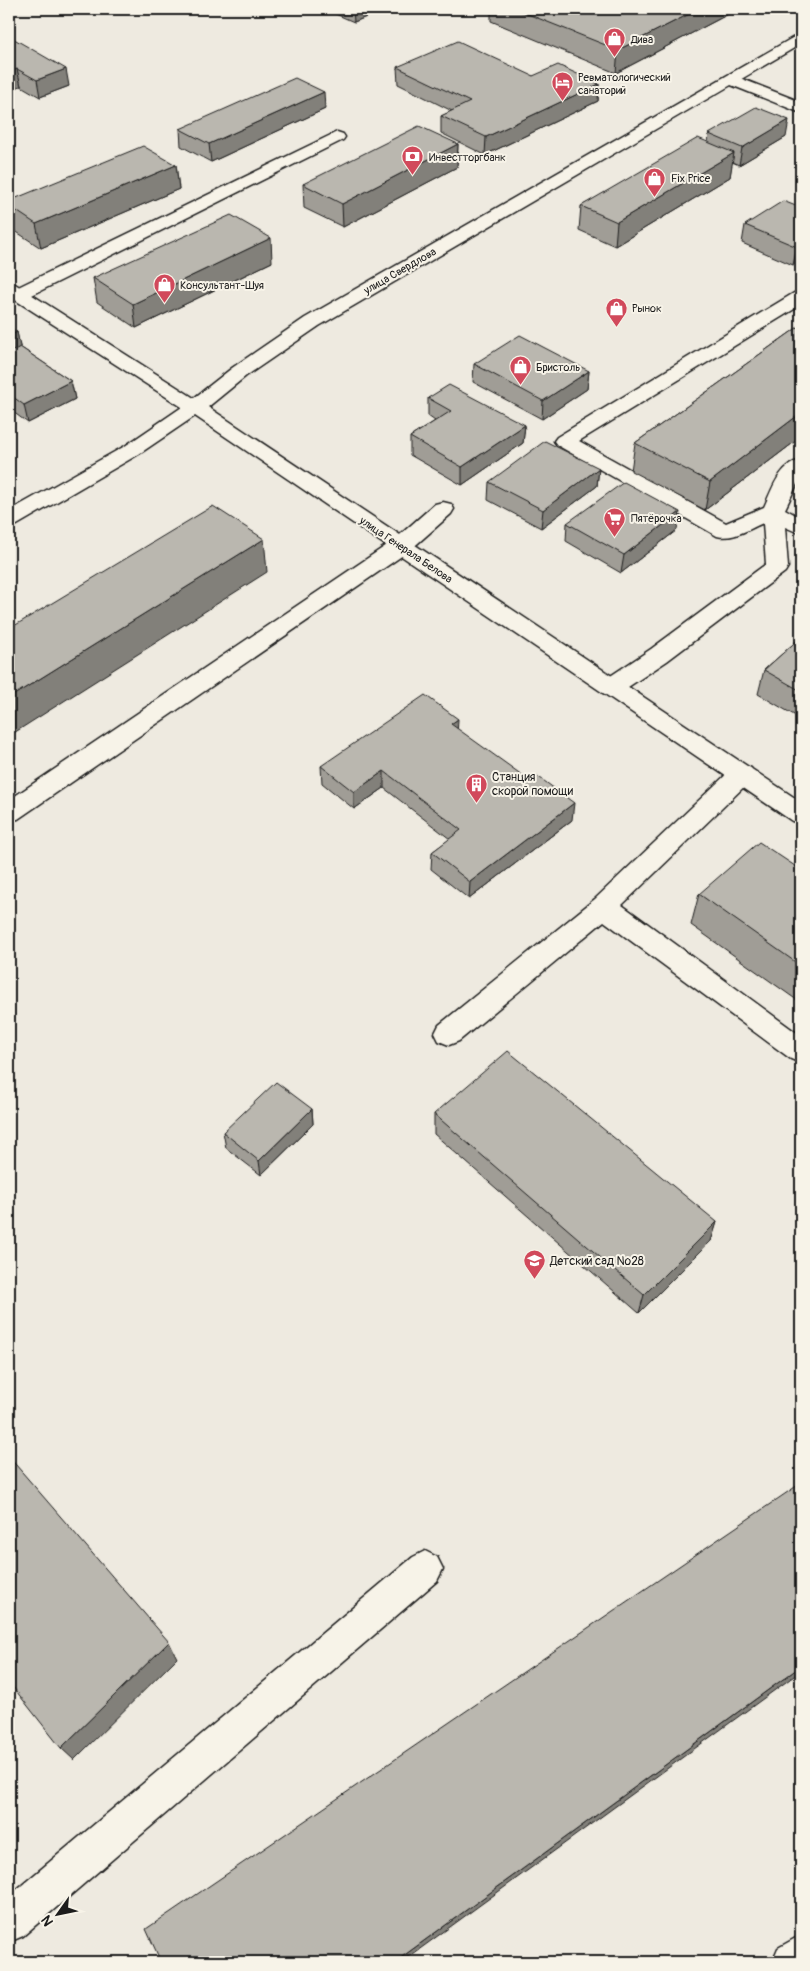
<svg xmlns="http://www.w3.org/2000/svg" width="810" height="1971" font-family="Pangolin,sans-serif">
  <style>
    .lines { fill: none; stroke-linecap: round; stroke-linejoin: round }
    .lane-casing { stroke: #1c1c1c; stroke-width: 3 }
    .street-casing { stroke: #1c1c1c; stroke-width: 3 }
    .secondary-casing { stroke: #1c1c1c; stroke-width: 3 }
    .lane { fill: #f7f3e8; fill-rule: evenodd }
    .street { fill: #f7f3e8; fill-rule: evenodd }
    .secondary { fill: #f7f3e8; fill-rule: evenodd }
    .wall { fill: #a09d96; stroke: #1c1c1c }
    .shaded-wall { fill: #82807a; stroke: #1c1c1c }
    .building { fill: #bab7af; stroke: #1c1c1c }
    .labels { text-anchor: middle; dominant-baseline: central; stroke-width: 4; stroke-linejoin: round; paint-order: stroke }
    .far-poi-label { font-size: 11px; fill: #1c1c1c; stroke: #f7f3e8; text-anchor: start }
    .far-street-label { font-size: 11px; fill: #1c1c1c; stroke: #f7f3e8 }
    .poi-label { font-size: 12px; fill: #1c1c1c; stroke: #f7f3e8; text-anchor: start }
  </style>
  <rect width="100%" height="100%" fill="#eeeae0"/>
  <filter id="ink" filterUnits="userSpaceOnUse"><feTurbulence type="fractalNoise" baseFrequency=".02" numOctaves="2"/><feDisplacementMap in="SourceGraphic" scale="10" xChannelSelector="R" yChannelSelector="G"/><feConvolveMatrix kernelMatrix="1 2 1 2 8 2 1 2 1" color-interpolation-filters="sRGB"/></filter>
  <g filter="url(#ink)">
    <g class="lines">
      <defs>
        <g id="lane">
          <polygon points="732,75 801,102 801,113 726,83 724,80"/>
          <polygon points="337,132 343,134 345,137 343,140 26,298 12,298 10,294 12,290"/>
          <path d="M 801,292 L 801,305 L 579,441 L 726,523 L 764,507 C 773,488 779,465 801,460 L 801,476 L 785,509 L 801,518 L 801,534 L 785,527 L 788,567 L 785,572 L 667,661 L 619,693 L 611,695 L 603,693 L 599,687 L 603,681 L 651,649 L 766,564 L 763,523 C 749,529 733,540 717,536 L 557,445 L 554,441 L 557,437 L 794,293 Z"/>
          <polygon points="443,502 451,504 454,509 451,514 409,551 18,819 9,821 9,800 393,541 435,504"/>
          <polygon points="742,765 751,768 754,774 751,780 622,905 801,1036 801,1063 791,1059 604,921 459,1041 449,1045 439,1041 435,1033 439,1025 595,899 733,768"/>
          <polygon points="425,1551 437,1557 443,1569 437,1581 23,1936 9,1942 9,1896 413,1557"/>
          <polygon points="801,1935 801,1962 772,1962 778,1948"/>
        </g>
        <polygon id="street" points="783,9 801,9 801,17 785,12"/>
        <polygon id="secondary" points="801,33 801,44 319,326 246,376 208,407 801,802 801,823 792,821 195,416 139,454 17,525 9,527 9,511 125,446 182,407 9,296 9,283 15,284 194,398 232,368 305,318"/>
      </defs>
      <use href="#lane" class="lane-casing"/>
      <use href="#street" class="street-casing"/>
      <use href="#secondary" class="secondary-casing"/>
      <use href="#lane" class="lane"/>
      <use href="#street" class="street"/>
      <use href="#secondary" class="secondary"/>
    </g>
    <g class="wall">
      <polygon points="324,9 386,9 354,22"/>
      <polygon points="491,9 608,9 615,12 621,9 738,9 616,73 491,21"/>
      <polygon points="9,36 69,86 40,97 21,86"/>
      <polygon points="397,67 533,76 599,84 598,101 485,155 441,133 441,116 452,111 398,84"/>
      <polygon points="325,109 211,162 181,146 180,129"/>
      <polygon points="709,134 786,137 739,165 732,162 730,177 615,246 579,230 581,206 708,142"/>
      <polygon points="458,144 457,167 343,227 304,208 303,184"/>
      <polygon points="176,165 179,189 41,248 9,227 9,201"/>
      <polygon points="800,176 801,176 801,187 798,186"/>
      <polygon points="801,208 801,260 793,265 742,243 745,225"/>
      <polygon points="272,262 136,328 97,302 93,278"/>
      <polygon points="801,325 801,437 705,510 631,471 635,443"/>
      <polygon points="9,327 17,332 20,347 71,381 75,399 28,423 9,409"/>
      <polygon points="474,364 589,371 587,389 542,419 473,382"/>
      <polygon points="428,398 525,425 523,443 462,485 410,455 410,437 435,421 428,416"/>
      <polygon points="599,468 597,486 541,528 488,500 489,482"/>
      <polygon points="567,523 677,530 621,573 566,541"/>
      <polygon points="801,637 801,719 758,694 764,670"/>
      <polygon points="457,729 572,820 469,899 431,869 432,852 450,839 384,788 354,809 322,783 321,766"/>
      <polygon points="801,870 801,1003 691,925 699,894"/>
      <polygon points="312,1109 313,1124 261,1175 226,1148 223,1132"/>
      <polygon points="434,1114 717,1222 711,1241 639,1313 434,1134"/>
    </g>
    <g class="shaded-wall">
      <polygon points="353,9 386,9 354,22"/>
      <polygon points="699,9 738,9 616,73 618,50"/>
      <polygon points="17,69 21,86 9,90 9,72"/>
      <polygon points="66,69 69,86 40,97 37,80"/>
      <polygon points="599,84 598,101 485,155 486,137"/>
      <polygon points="324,92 325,109 211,162 209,144"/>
      <polygon points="789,120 786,137 739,165 742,148"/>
      <polygon points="458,144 457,167 343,227 342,204"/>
      <polygon points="734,153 730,177 615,246 617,222"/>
      <polygon points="176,165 179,189 41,248 36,224"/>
      <polygon points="271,238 272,262 136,328 133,304"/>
      <polygon points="801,244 801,260 793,265 797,247"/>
      <polygon points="17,332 24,365 9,373 9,336"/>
      <polygon points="589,371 587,389 542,419 543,401"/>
      <polygon points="71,381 75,399 28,423 24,405"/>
      <polygon points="801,413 801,437 705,510 710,482"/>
      <polygon points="525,425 523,443 462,485 462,467"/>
      <polygon points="599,468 597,486 541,528 543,510"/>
      <polygon points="680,512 677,530 621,573 624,555"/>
      <polygon points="264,539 267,572 9,736 9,698"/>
      <polygon points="458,719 457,737 451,724"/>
      <polygon points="384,771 384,788 354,809 354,792"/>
      <polygon points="574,803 572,820 469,899 470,882"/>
      <polygon points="312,1109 313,1124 261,1175 259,1161"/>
      <polygon points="717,1222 711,1241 639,1313 644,1295"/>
      <polygon points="169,1642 177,1658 74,1760 61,1748"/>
      <polygon points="801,1666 801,1671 402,1962 395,1962"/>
    </g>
    <g class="building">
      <polygon points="515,9 608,9 615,12 621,9 699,9 618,50"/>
      <polygon points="9,36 66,69 37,80 17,69 9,72"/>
      <polygon points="458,41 533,76 558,65 599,84 486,137 441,116 470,102 397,67"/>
      <polygon points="295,78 324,92 209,144 180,129"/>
      <polygon points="756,107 789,120 742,148 709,134"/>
      <polygon points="419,126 458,144 342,204 303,184"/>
      <polygon points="698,138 734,153 617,222 581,206"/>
      <polygon points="143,146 176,165 36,224 9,206 9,201"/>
      <polygon points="783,201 801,208 801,244 797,247 745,225"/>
      <polygon points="231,215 271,238 133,304 93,278"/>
      <polygon points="801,325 801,413 710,482 635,443"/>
      <polygon points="9,327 17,332 9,336"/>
      <polygon points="520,335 589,371 543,401 474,364"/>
      <polygon points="20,347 71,381 24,405 9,394 9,353"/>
      <polygon points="449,385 525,425 462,467 410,437 451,411 428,398"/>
      <polygon points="545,441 599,468 543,510 489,482"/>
      <polygon points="624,482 680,512 624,555 567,523"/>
      <polygon points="213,506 264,539 9,698 9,629"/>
      <polygon points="801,637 801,691 764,670"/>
      <polygon points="425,695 458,719 451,724 529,780 536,775 574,803 470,882 432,852 461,830 384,771 354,792 321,766"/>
      <polygon points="759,842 801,870 801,966 699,894"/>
      <polygon points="508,1051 717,1222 644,1295 434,1114"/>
      <polygon points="276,1082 312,1109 259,1161 223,1132"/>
      <polygon points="9,1457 169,1642 61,1748 9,1682"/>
      <polygon points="801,1483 801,1666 395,1962 161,1962 146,1929"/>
    </g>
  </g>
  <defs>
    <symbol id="shop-pin" viewBox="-11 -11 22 30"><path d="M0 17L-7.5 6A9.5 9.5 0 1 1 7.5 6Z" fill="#d1495b" stroke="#f7f3e8"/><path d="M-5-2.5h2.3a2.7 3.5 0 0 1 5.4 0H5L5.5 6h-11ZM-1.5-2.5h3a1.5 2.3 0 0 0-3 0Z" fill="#fff"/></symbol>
    <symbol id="hotel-pin" viewBox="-11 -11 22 30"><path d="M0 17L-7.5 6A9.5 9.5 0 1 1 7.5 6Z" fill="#d1495b" stroke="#f7f3e8"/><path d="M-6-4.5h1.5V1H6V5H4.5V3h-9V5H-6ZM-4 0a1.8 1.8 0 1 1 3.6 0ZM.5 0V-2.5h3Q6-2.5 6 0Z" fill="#fff"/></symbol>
    <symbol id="bank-pin" viewBox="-11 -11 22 30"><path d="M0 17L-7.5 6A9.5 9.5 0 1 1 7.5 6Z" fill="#d1495b" stroke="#f7f3e8"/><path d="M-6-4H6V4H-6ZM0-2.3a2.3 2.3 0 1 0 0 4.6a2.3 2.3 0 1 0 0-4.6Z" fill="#fff"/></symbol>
    <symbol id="supermarket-pin" viewBox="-11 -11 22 30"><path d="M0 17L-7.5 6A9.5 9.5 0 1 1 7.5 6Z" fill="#d1495b" stroke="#f7f3e8"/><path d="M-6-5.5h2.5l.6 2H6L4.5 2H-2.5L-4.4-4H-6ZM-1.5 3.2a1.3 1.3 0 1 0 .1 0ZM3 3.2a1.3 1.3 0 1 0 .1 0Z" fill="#fff"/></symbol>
    <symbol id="building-pin" viewBox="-11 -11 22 30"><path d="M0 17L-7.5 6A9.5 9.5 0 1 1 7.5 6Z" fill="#d1495b" stroke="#f7f3e8"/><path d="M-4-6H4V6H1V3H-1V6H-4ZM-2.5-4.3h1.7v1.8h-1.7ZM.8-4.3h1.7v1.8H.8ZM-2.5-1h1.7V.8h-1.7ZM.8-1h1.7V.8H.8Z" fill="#fff"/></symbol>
    <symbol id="school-pin" viewBox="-11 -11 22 30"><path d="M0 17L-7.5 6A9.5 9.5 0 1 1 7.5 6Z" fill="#d1495b" stroke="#f7f3e8"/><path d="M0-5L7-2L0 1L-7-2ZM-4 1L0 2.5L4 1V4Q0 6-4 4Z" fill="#fff"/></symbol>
  </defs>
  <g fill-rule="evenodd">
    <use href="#shop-pin" x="602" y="26" width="25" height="34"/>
    <use href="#hotel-pin" x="550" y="70" width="25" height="34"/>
    <use href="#bank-pin" x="400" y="144" width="25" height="34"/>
    <use href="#shop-pin" x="642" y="166" width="25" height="34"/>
    <use href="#shop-pin" x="152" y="272" width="25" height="34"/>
    <use href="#shop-pin" x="604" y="296" width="25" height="34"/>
    <use href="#shop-pin" x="508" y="354" width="25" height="34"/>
    <use href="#supermarket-pin" x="602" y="506" width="25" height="34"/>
    <use href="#building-pin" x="464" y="772" width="25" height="34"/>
    <use href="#school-pin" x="522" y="1248" width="25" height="34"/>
  </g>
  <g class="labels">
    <g class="far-poi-label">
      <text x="631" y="39">Дива</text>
      <text x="578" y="77">Ревматологический<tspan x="578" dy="13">санаторий</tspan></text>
      <text x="429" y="157">Инвестторгбанк</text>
      <text x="671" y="178">Fix Price</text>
      <text x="180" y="285">Консультант-Шуя</text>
      <text x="632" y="308">Рынок</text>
      <text x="536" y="367">Бристоль</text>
      <text x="631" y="518">Пятёрочка</text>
    </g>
    <g class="far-street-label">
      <text transform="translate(400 271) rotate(-30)">улица Свердлова</text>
      <text transform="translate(406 550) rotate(34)">улица Генерала Белова</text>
    </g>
    <g class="poi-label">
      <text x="492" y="777">Станция<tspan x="492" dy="14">скорой помощи</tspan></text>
      <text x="550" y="1261">Детский сад №28</text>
    </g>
  </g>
  <rect width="810" height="1971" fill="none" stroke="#f7f3e8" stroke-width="30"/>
  <rect x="15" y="15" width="780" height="1941" fill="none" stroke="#1c1c1c" stroke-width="2" filter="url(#ink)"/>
  <g transform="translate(58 1914) rotate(237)" stroke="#f7f3e8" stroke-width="4" paint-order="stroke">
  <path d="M0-4L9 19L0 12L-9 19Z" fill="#1c1c1c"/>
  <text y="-8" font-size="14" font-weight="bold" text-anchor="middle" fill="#1c1c1c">N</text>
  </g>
</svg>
